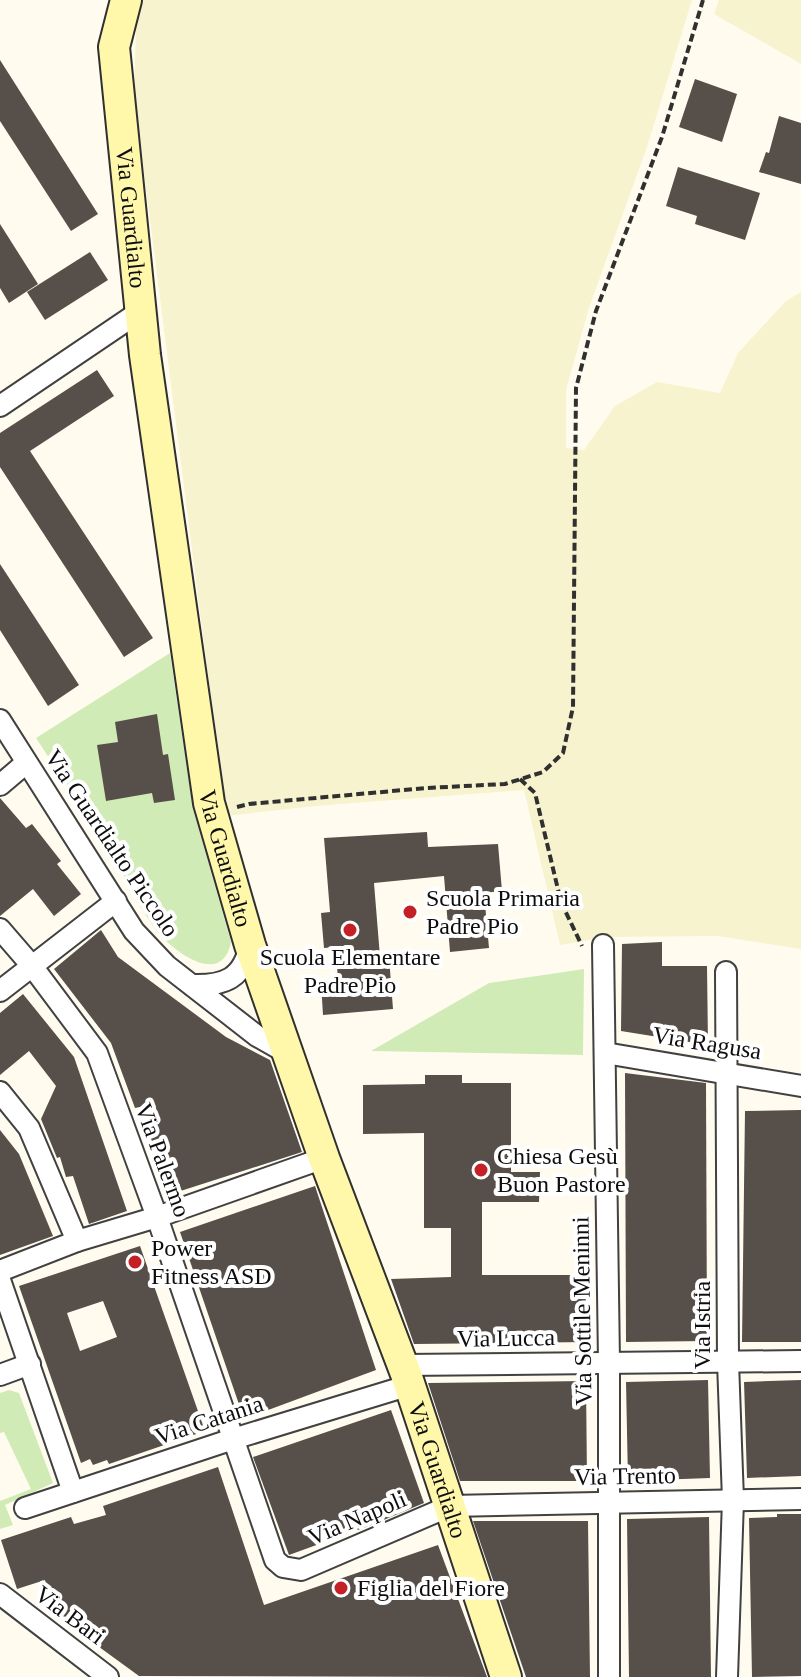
<svg xmlns="http://www.w3.org/2000/svg" width="801" height="1677" font-family="'Times New Roman',serif">
  <style>
    .farmland { fill: #f6f3ce }
    .green { fill: #d1ebb7 }
    .building { fill: #574f4a; fill-rule: evenodd }
    .lines { fill: none; stroke-linecap: round; stroke-linejoin: round }
    .street-casing { stroke: #414141; stroke-width: 24 }
    .secondary-casing { stroke: #303030; stroke-width: 34 }
    .path { stroke: #303030; stroke-width: 4; stroke-dasharray: 8 4; stroke-linecap: butt }
    .street { stroke: #fff; stroke-width: 20 }
    .secondary { stroke: #fff7aa; stroke-width: 30 }
    .poi-dot { fill: #c32126; stroke: #fff; stroke-width: 3 }
    .labels { text-anchor: middle; dominant-baseline: central; stroke-width: 8; stroke-linejoin: round; paint-order: stroke }
    .street-label { font-size: 24px; fill: #0e0e0e; stroke: #fff }
    .poi-label { font-size: 24px; fill: #0e0e0e; stroke: #fff; text-anchor: start }
  </style>
  <rect width="100%" height="100%" fill="#fffcef"/>
  <g class="farmland">
    <polygon points="137,0 692,0 647,147 589,308 566,390 566,448 584,450 615,406 657,382 720,393 738,353 786,301 801,292 801,949 718,936 608,937 560,945 524,790 315,806 226,816 134,94"/>
    <polygon points="719,0 801,0 801,64 714,14"/>
  </g>
  <g class="green">
    <path d="M 170,653 L 193,809 L 231,942 C 222,988 174,952 157,931 C 140,909 127,881 113,857 C 88,817 62,778 36,738 Z"/>
    <polygon points="584,969 583,1055 371,1051 489,983"/>
    <polygon points="9,1390 19,1393 53,1483 5,1505 13,1525 0,1529 0,1501 31,1489 4,1432 0,1433 0,1393"/>
  </g>
  <g class="building">
    <polygon points="0,60 98,214 71,231 0,121"/>
    <polygon points="695,79 737,94 722,142 679,127"/>
    <polygon points="779,116 801,123 801,184 759,172 766,152 769,153"/>
    <polygon points="678,167 760,193 745,240 695,224 697,216 666,206"/>
    <polygon points="0,224 38,284 9,303 0,288"/>
    <polygon points="90,252 108,280 45,320 27,292"/>
    <polygon points="97,370 114,396 30,451 153,638 124,657 0,467 0,433"/>
    <polygon points="0,564 79,685 48,706 0,630"/>
    <polygon points="157,714 163,755 168,754 175,800 154,803 152,793 106,801 97,745 118,742 115,722"/>
    <polygon points="0,798 26,828 32,824 61,861 57,864 81,894 54,916 33,889 0,916"/>
    <polygon points="427,832 428,847 498,844 502,891 484,893 489,948 450,952 444,876 374,883 380,957 389,957 393,1009 323,1015 321,983 338,982 336,947 324,948 321,913 330,912 324,838"/>
    <polygon points="101,930 118,957 226,1037 270,1060 302,1152 165,1196 153,1160 158,1159 140,1107 135,1108 111,1043 54,969"/>
    <polygon points="662,942 662,966 707,966 708,1045 621,1031 622,944"/>
    <polygon points="23,994 74,1057 127,1211 89,1224 73,1176 66,1177 60,1157 57,1158 41,1119 56,1086 29,1051 0,1075 0,1013"/>
    <polygon points="625,1073 706,1083 707,1341 626,1342"/>
    <polygon points="425,1075 462,1075 462,1083 511,1083 511,1172 540,1172 539,1202 482,1202 482,1275 585,1275 587,1342 414,1344 391,1279 451,1277 451,1228 424,1228 424,1133 363,1134 363,1085 425,1084"/>
    <polygon points="801,1110 801,1342 742,1342 745,1111"/>
    <polygon points="0,1130 19,1154 53,1236 0,1255"/>
    <polygon points="315,1186 376,1370 244,1419 180,1232"/>
    <path d="M 140,1246 L 205,1431 L 109,1464 L 107,1460 L 93,1465 L 90,1459 L 81,1463 L 19,1286 ZM 103,1301 L 117,1337 L 80,1351 L 67,1313 Z"/>
    <polygon points="708,1380 710,1478 628,1481 626,1382"/>
    <polygon points="801,1380 801,1476 747,1478 744,1382"/>
    <polygon points="586,1381 587,1481 460,1481 428,1383"/>
    <polygon points="391,1410 424,1503 374,1524 289,1555 253,1457"/>
    <polygon points="218,1467 264,1605 438,1545 487,1677 139,1676 58,1617 61,1609 50,1603 45,1580 17,1589 1,1540 71,1517 74,1524 106,1515 103,1506"/>
    <polygon points="777,1514 801,1514 801,1676 752,1677 749,1518 777,1517"/>
    <polygon points="709,1517 711,1677 629,1677 627,1519"/>
    <polygon points="473,1521 588,1521 590,1677 526,1677"/>
  </g>
  <g class="lines">
    <defs>
      <g id="street">
        <polyline points="0,406 142,310"/>
        <polyline points="0,720 134,931 167,966 257,1036 287,1053"/>
        <polyline points="0,785 26,763"/>
        <polyline points="0,929 32,966 97,1053 157,1217 275,1560 283,1567 301,1570 450,1506 801,1499"/>
        <polyline points="603,945 609,1362 609,1677"/>
        <polyline points="726,972 728,1362 733,1500 727,1677"/>
        <path d="M 192,985 C 224,986 243,979 250,945"/>
        <polyline points="0,991 116,901"/>
        <polyline points="605,1053 801,1086"/>
        <polyline points="0,1092 29,1128 77,1241"/>
        <polyline points="0,1271 77,1241 157,1217 324,1158"/>
        <polyline points="0,1280 73,1492"/>
        <polyline points="403,1365 801,1361"/>
        <polyline points="0,1375 30,1364"/>
        <polyline points="25,1508 233,1439 410,1385"/>
        <polyline points="0,1594 108,1677"/>
      </g>
      <g id="secondary">
        <path id="s1" d="M 126,0 L 114,47 L 145,355 L 209,803 L 250,945 L 324,1158 L 406,1374 L 506,1677"/>
      </g>
    </defs>
    <use href="#street" class="street-casing"/>
    <use href="#secondary" class="secondary-casing"/>
    <g class="path">
      <polyline points="520,779 535,793 561,902 582,946"/>
      <polyline points="237,807 249,804 426,788 505,784 543,772 563,753 573,707 576,388 596,311 662,137 703,0"/>
    </g>
    <use href="#street" class="street"/>
    <use href="#secondary" class="secondary"/>
  </g>
  <g class="poi-dot">
    <circle cx="410" cy="912" r="8"/>
    <circle cx="350" cy="930" r="8"/>
    <circle cx="481" cy="1170" r="8"/>
    <circle cx="135" cy="1262" r="8"/>
    <circle cx="341" cy="1588" r="8"/>
  </g>
  <g class="labels">
    <g class="street-label">
      <text stroke="none"><textPath href="#s1" startOffset="220">Via Guardialto</textPath></text>
      <text transform="translate(112 843) rotate(56)">Via Guardialto Piccolo</text>
      <text stroke="none"><textPath href="#s1" startOffset="868">Via Guardialto</textPath></text>
      <text transform="translate(707 1043) rotate(9)">Via Ragusa</text>
      <text transform="translate(163 1160) rotate(70)">Via Palermo</text>
      <text transform="translate(582 1311) rotate(-91)">Via Sottile Meninni</text>
      <text transform="translate(702 1325) rotate(-90)">Via Istria</text>
      <text transform="translate(506 1338) rotate(-1)">Via Lucca</text>
      <text transform="translate(209 1420) rotate(-18)">Via Catania</text>
      <text stroke="none"><textPath href="#s1" startOffset="1516">Via Guardialto</textPath></text>
      <text transform="translate(625 1476) rotate(-1)">Via Trento</text>
      <text transform="translate(357 1518) rotate(-23)">Via Napoli</text>
      <text transform="translate(70 1615) rotate(37)">Via Bari</text>
    </g>
    <g class="poi-label">
      <text x="426" y="898">Scuola Primaria<tspan x="426" dy="28">Padre Pio</tspan></text>
      <text x="350" y="957" text-anchor="middle">Scuola Elementare<tspan x="350" dy="28">Padre Pio</tspan></text>
      <text x="497" y="1156">Chiesa Gesù<tspan x="497" dy="28">Buon Pastore</tspan></text>
      <text x="151" y="1248">Power<tspan x="151" dy="28">Fitness ASD</tspan></text>
      <text x="357" y="1588">Figlia del Fiore</text>
    </g>
  </g>
</svg>
